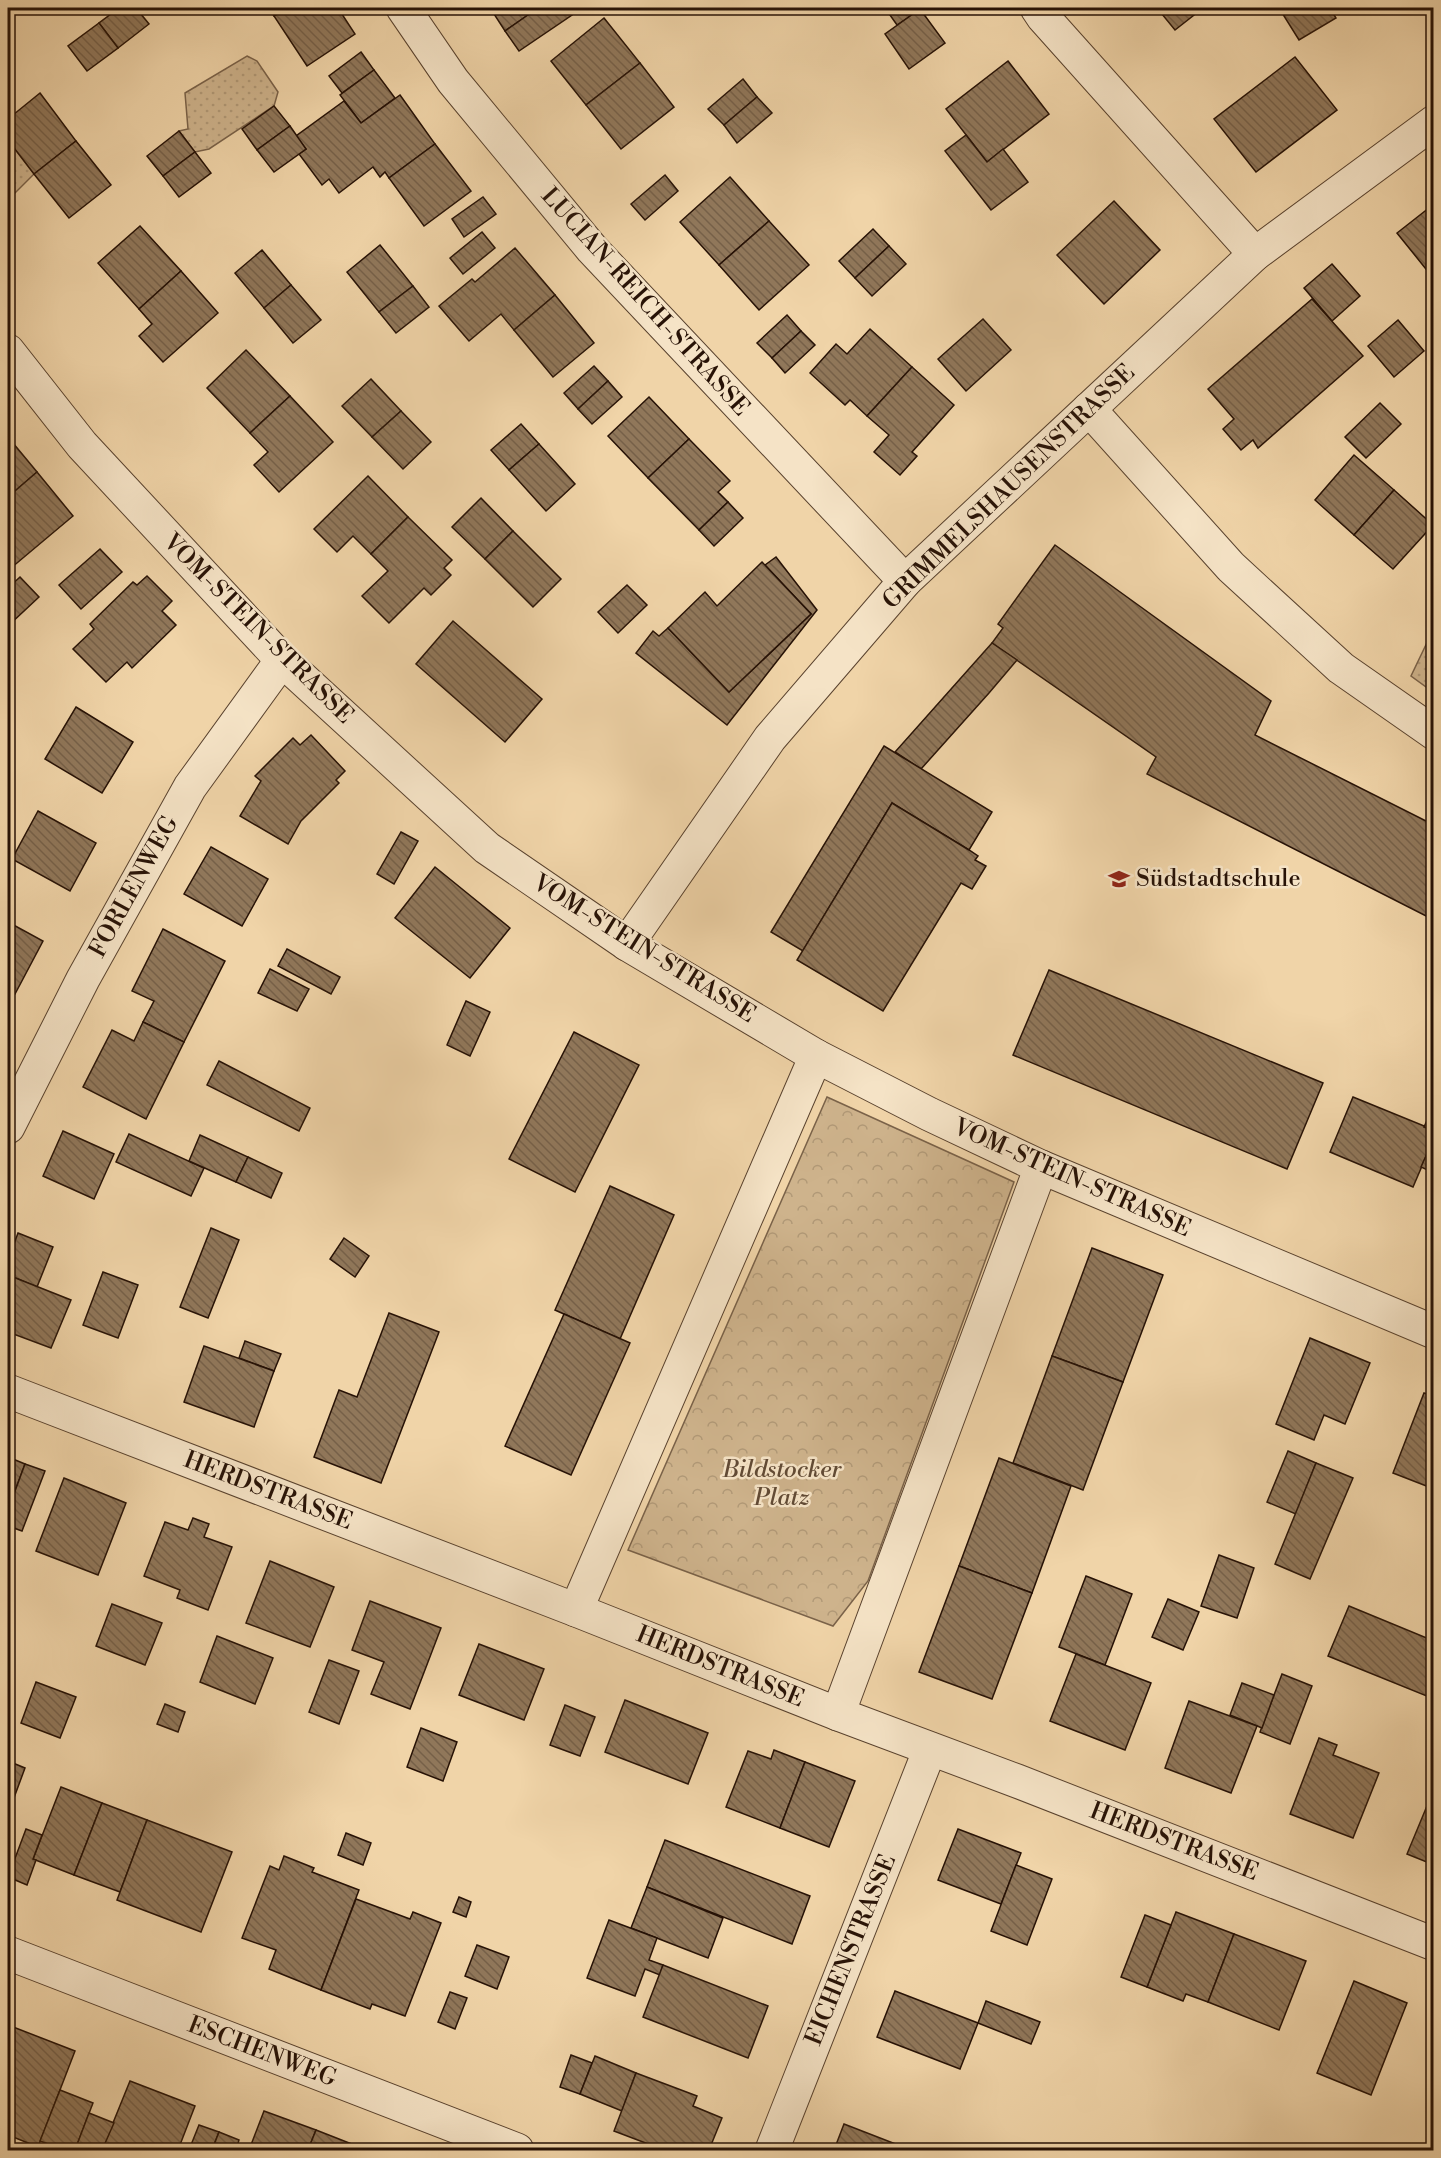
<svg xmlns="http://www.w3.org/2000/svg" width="1441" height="2158" font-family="'Libre Bodoni',serif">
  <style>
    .grass { fill: url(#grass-dots); stroke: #7a6249; stroke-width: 1.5 }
    .park { fill: url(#park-crowns); stroke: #7a6249; stroke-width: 1.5 }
    .building { fill: url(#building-back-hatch); stroke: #271206; stroke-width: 1.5 }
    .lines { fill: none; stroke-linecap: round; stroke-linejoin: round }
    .street-casing { stroke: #59422e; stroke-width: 35 }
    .street { stroke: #f5e3c6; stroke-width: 33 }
    .labels { text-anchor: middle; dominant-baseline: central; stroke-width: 5; stroke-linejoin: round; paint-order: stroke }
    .street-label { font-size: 24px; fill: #271206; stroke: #f5e3c6 }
    .poi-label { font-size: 24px; fill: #271206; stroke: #f5e3c6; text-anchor: start }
    .park-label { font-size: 24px; font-style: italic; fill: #614a35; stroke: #f5e3c6 }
  </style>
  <defs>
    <pattern id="grass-dots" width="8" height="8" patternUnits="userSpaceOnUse" patternTransform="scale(1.5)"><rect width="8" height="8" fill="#ceb38c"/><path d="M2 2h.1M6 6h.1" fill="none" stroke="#b19977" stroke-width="1.8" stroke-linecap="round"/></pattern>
    <pattern id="park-crowns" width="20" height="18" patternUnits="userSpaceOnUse" patternTransform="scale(1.5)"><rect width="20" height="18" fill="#ceb38c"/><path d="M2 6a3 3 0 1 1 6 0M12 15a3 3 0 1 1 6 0" fill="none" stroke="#b19977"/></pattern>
    <pattern id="building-back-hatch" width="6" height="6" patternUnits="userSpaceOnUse" patternTransform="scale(1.5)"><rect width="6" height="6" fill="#90775a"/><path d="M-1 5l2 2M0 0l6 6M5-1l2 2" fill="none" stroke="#766048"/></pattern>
  </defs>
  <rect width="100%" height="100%" fill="#f0d4a8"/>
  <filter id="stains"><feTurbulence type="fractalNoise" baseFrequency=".00333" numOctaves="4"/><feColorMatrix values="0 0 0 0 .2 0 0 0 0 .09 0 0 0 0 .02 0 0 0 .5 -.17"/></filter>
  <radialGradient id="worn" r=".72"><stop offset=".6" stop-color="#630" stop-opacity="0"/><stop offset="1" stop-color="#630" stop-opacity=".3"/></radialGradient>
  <g class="grass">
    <polygon points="247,56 257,61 278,92 274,106 209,149 195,152 179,131 188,129 185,93"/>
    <polygon points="8,140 34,174 8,200"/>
    <polygon points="1433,630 1433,692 1411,676"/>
  </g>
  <polygon class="park" points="827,1097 1014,1182 868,1581 833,1626 628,1550"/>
  <g class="building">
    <polygon points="119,8 136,8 149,24 118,48 99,23"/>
    <polygon points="268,8 287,8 274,16"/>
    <polygon points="287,8 338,8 355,34 307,66 274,16"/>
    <polygon points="503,8 538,8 505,31 494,14"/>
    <polygon points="538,8 567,8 572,15 519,51 505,31"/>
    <polygon points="885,8 922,8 897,25"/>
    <polygon points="1157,8 1203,8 1175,30"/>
    <polygon points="1279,8 1330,8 1336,18 1299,40"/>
    <polygon points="920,9 945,43 909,69 885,34"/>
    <polygon points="604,18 640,63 586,105 551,61"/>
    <polygon points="99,23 118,48 87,71 68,46"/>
    <polygon points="361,52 374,70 342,93 329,76"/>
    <polygon points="1295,57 1337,110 1256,172 1214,119"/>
    <polygon points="1008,61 1049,114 987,162 946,109"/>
    <polygon points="640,63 674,107 621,149 586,105"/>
    <polygon points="374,70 395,98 361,123 340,95"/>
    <polygon points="743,79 757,97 724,125 708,109"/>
    <polygon points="40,93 76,141 34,174 8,140 8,119"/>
    <polygon points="400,95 435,144 389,178 385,172 380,177 373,167 339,193 329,179 322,185 299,154 306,149 296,136 344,101 361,123"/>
    <polygon points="757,97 772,113 737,143 724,125"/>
    <polygon points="274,106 290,126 257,150 242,129"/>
    <polygon points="290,126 306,149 274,172 257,150"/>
    <polygon points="179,131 195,152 163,176 147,156"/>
    <polygon points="966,135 987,162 1003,149 1028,182 991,210 945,151"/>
    <polygon points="76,141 111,185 69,218 34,174"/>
    <polygon points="435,144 471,191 424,226 389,178"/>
    <polygon points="195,152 211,173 179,197 163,176"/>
    <polygon points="665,175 678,191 645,220 631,204"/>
    <polygon points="730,177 769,221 719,265 680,222"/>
    <polygon points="483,197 496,214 464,237 452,219"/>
    <polygon points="1114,201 1160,250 1104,304 1057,255"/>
    <polygon points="1434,204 1434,279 1397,233"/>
    <polygon points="769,221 809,265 759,310 719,265"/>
    <polygon points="140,226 181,271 139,309 98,263"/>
    <polygon points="873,229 889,246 855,278 839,261"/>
    <polygon points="482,232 495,248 463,274 450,258"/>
    <polygon points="380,245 413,286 379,312 347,272"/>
    <polygon points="889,246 906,264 872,296 855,278"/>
    <polygon points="515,248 555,295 514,330 501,314 469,341 439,306 472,279 475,282"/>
    <polygon points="262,250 291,285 264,308 235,273"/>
    <polygon points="1332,264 1360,296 1332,321 1304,288"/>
    <polygon points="181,271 218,313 163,362 139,336 152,324 139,309"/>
    <polygon points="291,285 321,320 293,343 264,308"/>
    <polygon points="413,286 429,307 396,333 379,312"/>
    <polygon points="555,295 594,343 553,377 514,330"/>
    <polygon points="1312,299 1363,356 1258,448 1253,440 1241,450 1223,429 1234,419 1208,389"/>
    <polygon points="787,315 801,331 772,358 757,343"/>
    <polygon points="983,319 1011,350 966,391 938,359"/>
    <polygon points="1398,320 1424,351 1394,377 1368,346"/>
    <polygon points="870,329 912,367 867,416 850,400 845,405 810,373 836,344 847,354"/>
    <polygon points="801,331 815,345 785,373 772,358"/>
    <polygon points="246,350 290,396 250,433 207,388"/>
    <polygon points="594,366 608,381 578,409 564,393"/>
    <polygon points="912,367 954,405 912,452 917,456 900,475 874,452 889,435 867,416"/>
    <polygon points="371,379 401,411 372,437 342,406"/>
    <polygon points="608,381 622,397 592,424 578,409"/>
    <polygon points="290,396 333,442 279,492 254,465 268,452 250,433"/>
    <polygon points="649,397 689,439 648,478 608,436"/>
    <polygon points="1380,403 1401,424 1366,458 1345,437"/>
    <polygon points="401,411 431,442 403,469 372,437"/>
    <polygon points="521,424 539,444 509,470 491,450"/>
    <polygon points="8,437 37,472 8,497"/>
    <polygon points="689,439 730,481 718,492 728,502 699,530 648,478"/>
    <polygon points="539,444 575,484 546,511 509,470"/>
    <polygon points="1354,455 1394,490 1354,535 1315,500"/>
    <polygon points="37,472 73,516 11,568 8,564 8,497"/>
    <polygon points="368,476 408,517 371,554 353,536 337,552 314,529"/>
    <polygon points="1394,490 1433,525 1393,569 1354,535"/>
    <polygon points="481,498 513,531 485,559 452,527"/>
    <polygon points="728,502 743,518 714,546 699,530"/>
    <polygon points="408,517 452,560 444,568 451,575 431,595 424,588 389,623 362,596 388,571 371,554"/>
    <polygon points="513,531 561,579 533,607 485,559"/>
    <polygon points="1055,545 1271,701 1255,735 1434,825 1434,920 1147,774 1156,757 992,643 1003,628 998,624"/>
    <polygon points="100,549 122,572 81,609 59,585"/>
    <polygon points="776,557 817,610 727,725 636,653 653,631 659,636 668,628 729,692 811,614 765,565"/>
    <polygon points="762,562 811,614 729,692 668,628 705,592 717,606"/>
    <polygon points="147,576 172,601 162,611 176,625 132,668 127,662 106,682 73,649 94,629 90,624 133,582 137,585"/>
    <polygon points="20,577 39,597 9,625 8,588"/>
    <polygon points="627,585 647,605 618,633 598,612"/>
    <polygon points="453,621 542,699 505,742 416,664"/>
    <polygon points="992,643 1017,660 989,693 921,769 895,752"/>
    <polygon points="76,707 133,742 102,793 45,759"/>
    <polygon points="311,735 345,771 336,780 339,783 301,821 288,844 240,816 261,781 255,776 293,738 300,745"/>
    <polygon points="884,746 992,812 969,850 892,803 803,951 771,932"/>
    <polygon points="892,803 969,850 978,856 975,860 986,866 972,889 961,883 883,1011 797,960"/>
    <polygon points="38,811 96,843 70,891 12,859"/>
    <polygon points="401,832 418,841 394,884 377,874"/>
    <polygon points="211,847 268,879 242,926 184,894"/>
    <polygon points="435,867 510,928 470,978 395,918"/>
    <polygon points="8,922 43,941 15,994 8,990"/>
    <polygon points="163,929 225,961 184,1042 143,1022 154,1001 132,991"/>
    <polygon points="287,949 340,977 331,994 278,966"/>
    <polygon points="270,969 309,989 297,1011 258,993"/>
    <polygon points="1049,970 1323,1083 1287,1169 1013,1055"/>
    <polygon points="466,1001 490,1012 470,1056 447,1045"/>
    <polygon points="143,1022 184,1042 146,1119 83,1087 112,1030 134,1041"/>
    <polygon points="574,1032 639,1065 575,1192 509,1159"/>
    <polygon points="219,1061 310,1108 299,1131 207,1085"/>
    <polygon points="1353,1097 1434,1130 1434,1138 1413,1187 1330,1152"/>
    <polygon points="1434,1105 1434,1130 1424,1127"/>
    <polygon points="63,1131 114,1154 94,1199 43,1176"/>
    <polygon points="129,1134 204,1168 191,1196 116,1162"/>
    <polygon points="200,1135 248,1157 236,1182 189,1161"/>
    <polygon points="1434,1138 1434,1173 1421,1167"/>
    <polygon points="248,1157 282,1173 271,1198 236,1182"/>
    <polygon points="610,1186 674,1215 620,1339 555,1310"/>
    <polygon points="211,1228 239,1240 208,1318 180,1307"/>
    <polygon points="18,1233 53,1247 37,1287 8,1275 8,1260"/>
    <polygon points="344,1238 369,1256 355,1277 330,1259"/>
    <polygon points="1092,1248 1163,1275 1123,1382 1052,1356"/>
    <polygon points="103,1272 138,1285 118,1338 83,1325"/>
    <polygon points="8,1275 71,1300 51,1348 8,1332"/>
    <polygon points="389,1313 439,1332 381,1483 314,1457 339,1390 357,1397"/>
    <polygon points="564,1314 630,1343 571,1475 505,1446"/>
    <polygon points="1310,1338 1370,1363 1345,1424 1324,1415 1314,1440 1276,1424"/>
    <polygon points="245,1341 281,1354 274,1371 239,1358"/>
    <polygon points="204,1346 274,1371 254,1427 184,1402"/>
    <polygon points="1052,1356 1123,1382 1083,1490 1013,1463"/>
    <polygon points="1424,1393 1434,1396 1434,1475 1429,1487 1393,1473"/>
    <polygon points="1288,1451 1316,1463 1296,1514 1267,1502"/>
    <polygon points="8,1457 25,1464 8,1510"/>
    <polygon points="999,1458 1071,1486 1032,1593 959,1566"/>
    <polygon points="1316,1463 1353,1478 1310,1579 1275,1564"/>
    <polygon points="25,1464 45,1471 22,1531 8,1526 8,1510"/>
    <polygon points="64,1478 126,1503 98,1575 36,1551"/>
    <polygon points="193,1518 209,1524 204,1537 232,1547 208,1610 177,1598 180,1590 144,1576 165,1522 188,1530"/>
    <polygon points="1219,1555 1254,1568 1237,1618 1201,1606"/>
    <polygon points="270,1561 334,1587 310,1647 246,1623"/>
    <polygon points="959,1566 1032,1593 992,1699 919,1672"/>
    <polygon points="1086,1576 1132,1594 1105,1665 1059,1647"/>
    <polygon points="1168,1599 1199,1612 1183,1650 1152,1637"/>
    <polygon points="370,1601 441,1628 410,1709 371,1694 384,1662 352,1650"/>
    <polygon points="112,1604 162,1623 145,1665 96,1646"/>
    <polygon points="1349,1606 1434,1641 1434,1699 1328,1656"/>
    <polygon points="217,1636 273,1658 255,1704 200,1682"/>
    <polygon points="479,1644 544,1669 524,1720 459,1695"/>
    <polygon points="1076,1654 1151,1683 1125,1750 1050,1721"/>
    <polygon points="329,1660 359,1671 339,1724 309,1712"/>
    <polygon points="1282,1674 1312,1686 1290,1744 1260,1732"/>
    <polygon points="36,1682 76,1697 60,1738 21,1723"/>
    <polygon points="1242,1683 1274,1695 1262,1728 1230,1715"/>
    <polygon points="625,1700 708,1733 688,1784 605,1752"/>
    <polygon points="1189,1701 1257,1726 1231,1793 1165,1768"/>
    <polygon points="165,1704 185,1712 178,1732 157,1724"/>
    <polygon points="565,1705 595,1717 580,1756 550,1745"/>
    <polygon points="421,1728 457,1742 443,1781 407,1767"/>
    <polygon points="1319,1738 1337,1745 1333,1755 1379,1773 1353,1838 1290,1814"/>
    <polygon points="774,1750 805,1762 780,1828 726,1807 748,1751 771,1759"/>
    <polygon points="8,1761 25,1768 8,1814"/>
    <polygon points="805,1762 855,1781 829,1847 780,1828"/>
    <polygon points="61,1787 102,1803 74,1875 33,1859"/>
    <polygon points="1434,1789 1434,1865 1407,1854"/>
    <polygon points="102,1803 147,1820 120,1892 74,1875"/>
    <polygon points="147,1820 232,1852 201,1932 117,1900"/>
    <polygon points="26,1829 42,1835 33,1859 36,1860 27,1885 8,1877"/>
    <polygon points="958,1829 1021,1853 1001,1904 938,1880"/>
    <polygon points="346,1833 371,1843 363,1865 338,1855"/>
    <polygon points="665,1840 810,1896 792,1944 647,1887"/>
    <polygon points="284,1856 314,1868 312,1872 359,1890 321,1990 269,1969 276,1950 242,1938 270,1866 279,1870"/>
    <polygon points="1016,1865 1052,1879 1027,1945 991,1931"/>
    <polygon points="647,1887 723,1918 708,1958 631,1928"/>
    <polygon points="459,1897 471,1902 466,1917 453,1912"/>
    <polygon points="356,1899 410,1919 413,1912 441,1923 405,2016 372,2004 370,2009 321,1990"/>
    <polygon points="1176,1912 1234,1934 1208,2002 1186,1994 1183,2001 1147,1987"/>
    <polygon points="1145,1915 1171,1925 1147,1987 1121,1977"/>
    <polygon points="609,1920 657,1938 649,1960 663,1965 660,1975 645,1969 635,1996 587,1978"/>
    <polygon points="1234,1934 1306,1961 1279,2030 1208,2002"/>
    <polygon points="477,1945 509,1957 497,1989 465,1976"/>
    <polygon points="663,1965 768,2006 748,2058 643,2017"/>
    <polygon points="1354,1981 1407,2003 1371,2095 1317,2073"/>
    <polygon points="895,1991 978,2023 960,2069 877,2037"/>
    <polygon points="450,1992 467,1998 455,2029 438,2022"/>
    <polygon points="986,2001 1040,2022 1031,2044 978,2023"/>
    <polygon points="8,2025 75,2051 38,2147 8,2135"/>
    <polygon points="571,2055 592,2063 580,2094 560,2087"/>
    <polygon points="595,2056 636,2073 622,2111 580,2094"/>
    <polygon points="636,2073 697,2096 693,2106 722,2118 709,2150 664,2150 614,2131"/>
    <polygon points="130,2081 195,2106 178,2150 102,2150"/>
    <polygon points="60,2090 93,2103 75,2150 64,2150 40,2141"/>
    <polygon points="264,2111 316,2130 308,2150 249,2150"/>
    <polygon points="89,2113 114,2123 102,2150 75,2150"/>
    <polygon points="844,2124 911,2150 834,2150"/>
    <polygon points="199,2125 219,2132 212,2150 189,2150"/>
    <polygon points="316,2130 367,2150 308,2150"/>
    <polygon points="219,2132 239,2140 236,2150 212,2150"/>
  </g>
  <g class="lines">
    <defs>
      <g id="street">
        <polyline points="403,8 453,81 592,249 905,581"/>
        <polyline points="1037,8 1043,17 1255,254"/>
        <polyline points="8,351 82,445 282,660 487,848 627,944 816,1056 929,1114 1041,1167 1434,1332"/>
        <polyline points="1089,409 1231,567 1341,668 1434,733"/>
        <polyline points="627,944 770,738 905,581 1255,254 1434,122"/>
        <polyline points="8,1127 83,979 190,787 282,660"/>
        <polyline points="8,1391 576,1610 838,1714 1017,1781 1434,1944"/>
        <polyline points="576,1610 816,1056"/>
        <polyline points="838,1714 1041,1167"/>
        <polyline points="8,1953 517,2150"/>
        <polyline points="772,2150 930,1749"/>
      </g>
    </defs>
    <use href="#street" class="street-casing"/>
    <use href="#street" class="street"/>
  </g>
  <defs>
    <symbol id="school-bare" viewBox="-9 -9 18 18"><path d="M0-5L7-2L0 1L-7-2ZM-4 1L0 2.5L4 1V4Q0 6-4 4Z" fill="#8f2418" stroke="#f5e3c6" stroke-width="2.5" paint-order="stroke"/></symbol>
  </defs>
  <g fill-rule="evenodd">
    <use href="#school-bare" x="1104" y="864" width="30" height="30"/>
  </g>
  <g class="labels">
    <g class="street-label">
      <text transform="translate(645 302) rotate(48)">LUCIAN-REICH-STRASSE</text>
      <text transform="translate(1009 487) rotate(-44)">GRIMMELSHAUSENSTRASSE</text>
      <text transform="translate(258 629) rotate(45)">VOM-STEIN-STRASSE</text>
      <text transform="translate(134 887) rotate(-61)">FORLENWEG</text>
      <text transform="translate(644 949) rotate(32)">VOM-STEIN-STRASSE</text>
      <text transform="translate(1072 1178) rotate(24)">VOM-STEIN-STRASSE</text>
      <text transform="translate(268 1491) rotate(21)">HERDSTRASSE</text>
      <text transform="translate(720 1667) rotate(22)">HERDSTRASSE</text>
      <text transform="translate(1174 1842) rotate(21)">HERDSTRASSE</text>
      <text transform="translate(851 1950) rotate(-68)">EICHENSTRASSE</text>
      <text transform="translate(262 2052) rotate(21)">ESCHENWEG</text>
    </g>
    <g class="poi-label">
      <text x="1136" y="879">Südstadtschule</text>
    </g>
    <g class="park-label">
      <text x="782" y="1470">Bildstocker<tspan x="782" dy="28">Platz</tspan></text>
    </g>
  </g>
  <rect width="1441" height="2158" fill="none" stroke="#f0d4a8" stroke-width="30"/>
  <rect x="9" y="9" width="1423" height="2140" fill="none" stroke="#271206" stroke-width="3"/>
  <rect x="15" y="15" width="1411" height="2128" fill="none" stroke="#271206" stroke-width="1.5"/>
  <rect width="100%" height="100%" filter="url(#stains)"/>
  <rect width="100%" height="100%" fill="url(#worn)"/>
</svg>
